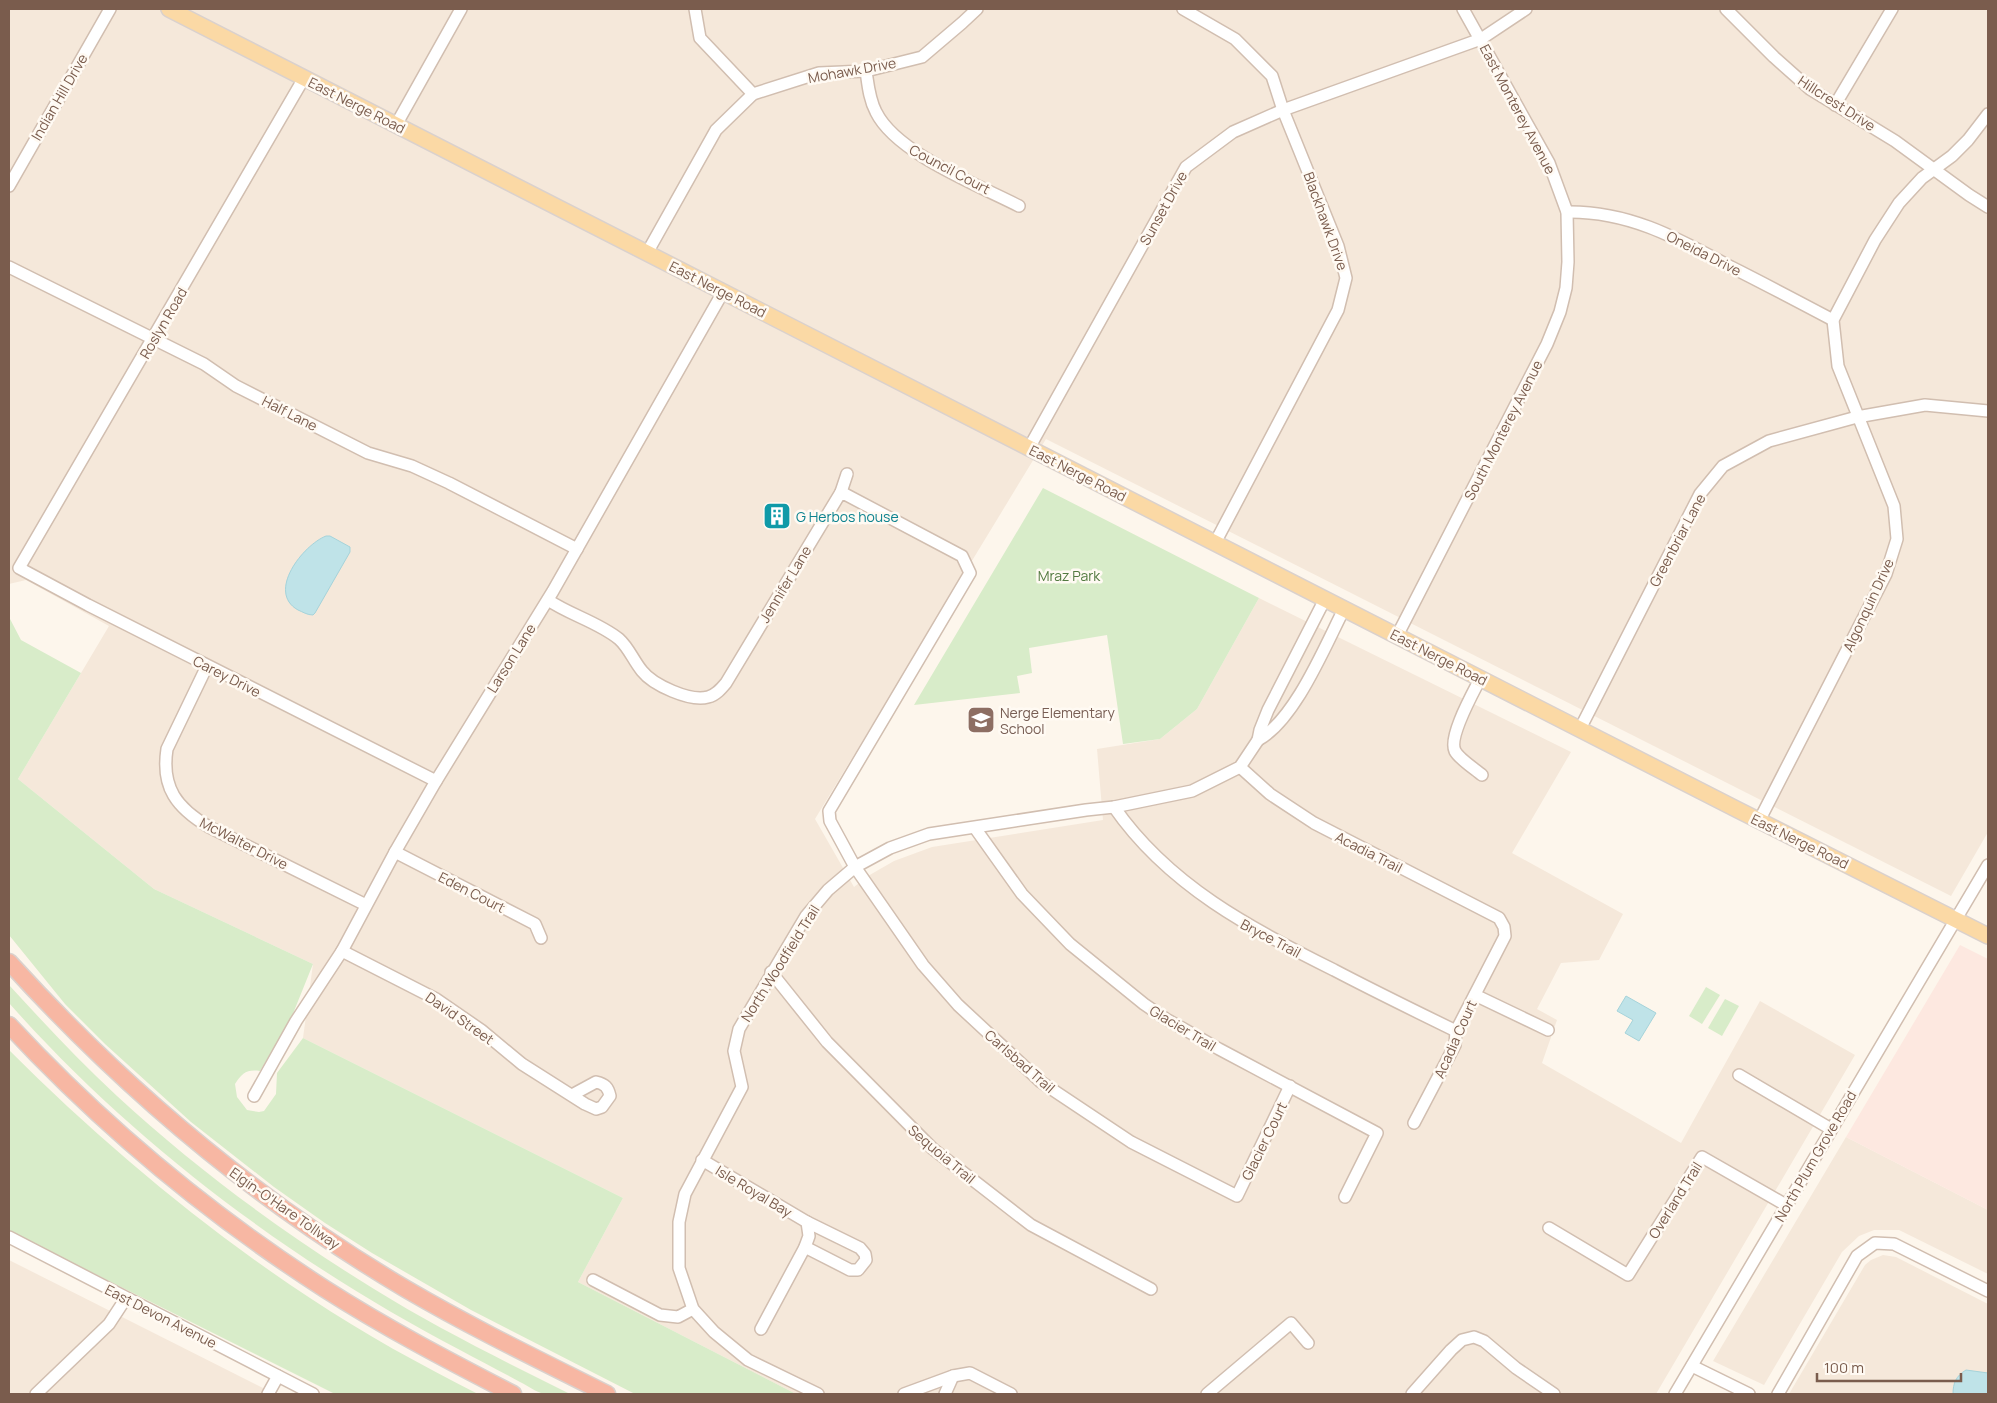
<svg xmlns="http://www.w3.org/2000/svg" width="1997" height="1403" font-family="Manrope,sans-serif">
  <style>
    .residential { fill: #f5e8da }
    .commercial { fill: #fde8e0 }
    .green { fill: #d8ecc9 }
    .water { fill: #bfe3e8; stroke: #a5d3da }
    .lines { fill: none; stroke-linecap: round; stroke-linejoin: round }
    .minor-casing { stroke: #d1beb0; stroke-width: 14 }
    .major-casing { stroke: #dad1cd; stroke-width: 18 }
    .highway-casing { stroke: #dad1cd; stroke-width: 19 }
    .minor { stroke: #fff; stroke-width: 11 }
    .major { stroke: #fbd9a5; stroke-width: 15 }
    .highway { stroke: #f7b7a3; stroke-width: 16 }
    .labels { text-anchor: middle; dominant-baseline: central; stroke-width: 5; stroke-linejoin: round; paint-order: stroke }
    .street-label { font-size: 14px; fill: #7a5c4d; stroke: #fffaf3 }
    .culture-label { font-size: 14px; fill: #0d838f; stroke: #fffaf3; text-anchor: start }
    .park-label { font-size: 14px; fill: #537a41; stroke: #fffaf3 }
    .education-label { font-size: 14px; fill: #785e54; stroke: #fffaf3; text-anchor: start }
  </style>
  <rect width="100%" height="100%" fill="#fdf6ec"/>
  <g class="residential">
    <polygon points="9,9 1988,9 1988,832 1951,896 1046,439 815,819 854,887 868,876 894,861 932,847 1103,820 1097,749 1160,739 1197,709 1259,598 1571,752 1512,853 1623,914 1599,960 1561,963 1537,1009 1557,1020 1542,1063 1681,1143 1760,1001 1855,1055 1656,1394 796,1394 578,1282 623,1198 303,1038 313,964 154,889 18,779 109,626 26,580 9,584"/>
    <polygon points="1846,1137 1988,1210 1988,1274 1899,1230 1874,1230 1859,1236 1842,1252 1764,1385 1713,1361"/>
    <polygon points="1883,1255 1896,1257 1988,1304 1988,1394 1789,1394 1865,1265 1871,1260"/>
    <polygon points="9,1260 275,1394 9,1394"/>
  </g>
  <polygon class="commercial" points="1960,945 1988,959 1988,1210 1846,1137"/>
  <g class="green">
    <polygon points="1043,488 1259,598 1197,709 1160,739 1123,744 1107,635 1029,648 1032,673 1017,676 1020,693 914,705"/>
    <path d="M 9,617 L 21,640 L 81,673 L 18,779 L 154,889 L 313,964 L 290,1021 L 260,1071 C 247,1069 242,1073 235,1084 L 237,1097 L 247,1110 L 259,1112 L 264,1111 L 276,1094 L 277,1073 L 303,1038 L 623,1198 L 578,1282 L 796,1394 L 635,1394 L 471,1310 L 372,1253 L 325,1223 L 274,1187 L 191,1122 L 105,1044 L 65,1004 L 9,935 Z"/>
    <path d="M 9,985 C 44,1023 79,1061 117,1096 C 195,1168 283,1233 374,1289 C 437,1328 504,1361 570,1394 C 562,1394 552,1396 544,1394 C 536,1392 528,1386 520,1382 C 500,1371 480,1361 460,1350 C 292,1262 135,1145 9,1003 Z"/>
    <polygon points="1706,987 1720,995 1702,1024 1689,1016"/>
    <polygon points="1725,999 1739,1006 1722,1036 1708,1028"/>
    <path d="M 9,1050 C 101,1142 202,1227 310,1298 C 364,1334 421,1365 478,1394 L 335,1394 L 9,1231 Z"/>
  </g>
  <g class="water">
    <path d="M 326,536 L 330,536 L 350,547 L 350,552 L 315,613 L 313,615 C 307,615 303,612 298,610 C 266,592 303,545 326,536 Z"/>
    <polygon points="1626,996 1656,1013 1639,1041 1625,1033 1633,1020 1617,1011"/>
    <path d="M 1966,1370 L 1988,1373 L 1988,1394 L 1953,1394 C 1953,1383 1956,1376 1966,1370 Z"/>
  </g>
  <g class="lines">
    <defs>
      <g id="minor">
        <polyline points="695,9 700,38 753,94"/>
        <polyline points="1183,9 1235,39 1272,76 1283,110 1338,246 1346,278 1338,310 1215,543"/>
        <polyline points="1726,9 1774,57 1810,89 1895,141 1969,195 1988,207"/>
        <path d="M 866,71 C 868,84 869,99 876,112 C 896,153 978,185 1019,206"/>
        <polyline points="304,78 19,568 88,605 436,781"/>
        <polyline points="1835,105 1892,9"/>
        <polyline points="396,125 461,9"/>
        <polyline points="9,186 110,9"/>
        <path d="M 1567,212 C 1629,211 1677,238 1731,267 C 1765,284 1799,302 1833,320"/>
        <polyline points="647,253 716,130 753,94 819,73 866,71 922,57 962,23 977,9"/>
        <polyline points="9,267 204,364 236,386 368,453 412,466 449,483 577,549"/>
        <polyline points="1029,448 1186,167 1233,132 1283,110 1481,39 1526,9"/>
        <polyline points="841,492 847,474"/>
        <path d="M 1325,599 L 1268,710 L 1260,730 L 1258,740 C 1295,720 1325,646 1344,609"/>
        <path d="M 548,600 C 570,615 598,622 619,639 C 629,648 633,660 642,671 C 653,685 690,702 708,697 C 716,695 721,689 726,683 L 841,492 L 962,556 L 970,573 L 829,811 L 830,821 L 855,867 L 923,965 L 958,1005 L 1041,1082 L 1131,1142 L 1237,1196 L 1290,1086"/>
        <polyline points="1397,636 1547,344 1560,312 1566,288 1568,262 1567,212 1549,163 1463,9"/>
        <path d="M 207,666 L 167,749 C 161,788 177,808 209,827 L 366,905"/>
        <path d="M 1480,679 C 1473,693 1448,737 1455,751 C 1459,759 1475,769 1482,775"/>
        <polyline points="1580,729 1700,494 1723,466 1769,441 1857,417 1925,405 1988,411"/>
        <polyline points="1240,767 1270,794 1314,823 1499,918 1504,927 1505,936 1456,1031 1455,1045 1414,1123"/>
        <path d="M 1114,807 C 1168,885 1251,929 1334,970 C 1374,991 1415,1011 1456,1031"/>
        <polyline points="1759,821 1886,574 1897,539 1894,506 1838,366 1833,320 1875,240 1899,203 1922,178 1952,156 1968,140 1988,114"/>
        <polyline points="975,828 1022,894 1070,944 1144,1004 1166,1019 1219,1049 1377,1133 1345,1197"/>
        <polyline points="395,852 535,924 541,938"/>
        <path d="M 342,951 L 436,999 L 481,1030 L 522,1064 L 585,1104 L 596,1109 L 602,1107 L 610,1096 C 608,1087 605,1084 596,1082 L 572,1095"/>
        <polyline points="771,972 827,1042 933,1149 1031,1225 1151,1289"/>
        <polyline points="1475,995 1548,1030"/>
        <polyline points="1739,1075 1831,1129"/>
        <polyline points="254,1096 296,1021 342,951 395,852 436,781 553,591 723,292"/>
        <polyline points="702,1160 807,1222 860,1248 865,1254 866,1260 858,1270 850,1270 805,1247"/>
        <polyline points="1549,1228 1628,1275 1702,1157 1786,1205"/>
        <polyline points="9,1237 313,1394"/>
        <polyline points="593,1280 660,1315 678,1317 693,1309"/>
        <polyline points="761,1329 805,1247 809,1236 807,1222"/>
        <polyline points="1692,1366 1749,1394"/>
        <polyline points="36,1394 109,1324 126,1298"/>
        <polyline points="268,1394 278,1376"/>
        <polyline points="818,1394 748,1360 714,1332 693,1309 679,1268 679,1222 685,1194 742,1087 734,1051 739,1029 806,916 828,890 855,867 890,848 929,834 1086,810 1114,807 1192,791 1240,767 1258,740"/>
        <polyline points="904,1394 953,1376 970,1373 1011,1394"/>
        <polyline points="945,1394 953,1376"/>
        <polyline points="1207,1394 1291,1323 1308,1343"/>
        <polyline points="1412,1394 1451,1350 1462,1340 1474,1337 1484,1341 1516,1368 1554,1394"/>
        <polyline points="1675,1394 1988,865"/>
        <polyline points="1778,1394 1857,1256 1875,1243 1894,1244 1988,1291"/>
      </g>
      <polyline id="major" points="169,9 1738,810 1988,936"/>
      <g id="highway">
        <path d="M 9,962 C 125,1090 257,1201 406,1289 C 471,1327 539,1360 607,1394"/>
        <path d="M 9,1025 C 102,1125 210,1215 325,1289 C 386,1328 449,1361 513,1394"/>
      </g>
    </defs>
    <use href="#minor" class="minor-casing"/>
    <use href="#major" class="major-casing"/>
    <use href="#highway" class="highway-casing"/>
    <use href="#minor" class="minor"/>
    <use href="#major" class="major"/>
    <use href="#highway" class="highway"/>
  </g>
  <defs>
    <symbol id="building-square" viewBox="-11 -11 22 22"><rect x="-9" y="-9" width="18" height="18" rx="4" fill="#0f9aa8" stroke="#fffaf3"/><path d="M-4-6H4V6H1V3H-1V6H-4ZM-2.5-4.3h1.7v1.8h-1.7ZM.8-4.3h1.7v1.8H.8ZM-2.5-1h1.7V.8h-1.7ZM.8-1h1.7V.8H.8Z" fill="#fff"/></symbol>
    <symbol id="school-square" viewBox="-11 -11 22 22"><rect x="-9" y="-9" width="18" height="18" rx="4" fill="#8d6e63" stroke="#fffaf3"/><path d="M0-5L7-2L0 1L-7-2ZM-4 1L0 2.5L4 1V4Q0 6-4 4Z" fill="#fff"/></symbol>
  </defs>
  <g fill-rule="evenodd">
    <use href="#building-square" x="761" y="500" width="32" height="32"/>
    <use href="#school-square" x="965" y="704" width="32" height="32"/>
  </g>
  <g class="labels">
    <g class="street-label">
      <text transform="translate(852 70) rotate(-10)">Mohawk Drive</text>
      <text transform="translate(59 97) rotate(-60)">Indian Hill Drive</text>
      <text transform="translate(1837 103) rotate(33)">Hillcrest Drive</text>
      <text transform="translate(357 105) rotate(27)">East Nerge Road</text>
      <text transform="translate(1518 109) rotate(62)">East Monterey Avenue</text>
      <text transform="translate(950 169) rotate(28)">Council Court</text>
      <text transform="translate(1163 208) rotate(-61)">Sunset Drive</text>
      <text transform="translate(1326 221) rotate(70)">Blackhawk Drive</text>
      <text transform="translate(1704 253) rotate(27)">Oneida Drive</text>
      <text transform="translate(718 289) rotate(27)">East Nerge Road</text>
      <text transform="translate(163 323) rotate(-60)">Roslyn Road</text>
      <text transform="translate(290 413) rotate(27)">Half Lane</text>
      <text transform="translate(1503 430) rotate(-63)">South Monterey Avenue</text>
      <text transform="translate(1078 473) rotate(27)">East Nerge Road</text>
      <text transform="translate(1677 540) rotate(-62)">Greenbriar Lane</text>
      <text transform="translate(785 584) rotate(-59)">Jennifer Lane</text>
      <text transform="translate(1868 605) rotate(-65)">Algonquin Drive</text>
      <text transform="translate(1439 657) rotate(27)">East Nerge Road</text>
      <text transform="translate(511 658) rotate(-58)">Larson Lane</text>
      <text transform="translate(227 676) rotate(27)">Carey Drive</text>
      <text transform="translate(1800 841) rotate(26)">East Nerge Road</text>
      <text transform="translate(244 843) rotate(27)">McWalter Drive</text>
      <text transform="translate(1369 852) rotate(27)">Acadia Trail</text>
      <text transform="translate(472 892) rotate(27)">Eden Court</text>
      <text transform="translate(1271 938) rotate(28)">Bryce Trail</text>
      <text transform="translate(780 963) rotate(-58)">North Woodfield Trail</text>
      <text transform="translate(460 1018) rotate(35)">David Street</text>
      <text transform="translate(1183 1028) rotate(31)">Glacier Trail</text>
      <text transform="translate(1455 1039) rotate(-66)">Acadia Court</text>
      <text transform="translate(1020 1061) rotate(41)">Carlsbad Trail</text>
      <text transform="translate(1264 1141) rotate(-64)">Glacier Court</text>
      <text transform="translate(942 1154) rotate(40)">Sequoia Trail</text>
      <text transform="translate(1815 1156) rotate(-60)">North Plum Grove Road</text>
      <text transform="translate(754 1191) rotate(31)">Isle Royal Bay</text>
      <text transform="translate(1675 1200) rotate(-58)">Overland Trail</text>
      <text transform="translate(285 1208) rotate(35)">Elgin-O'Hare Tollway</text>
      <text transform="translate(161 1316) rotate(27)">East Devon Avenue</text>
    </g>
    <g class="culture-label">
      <text x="796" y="516">G Herbos house</text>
    </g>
    <g class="park-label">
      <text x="1069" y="575">Mraz Park</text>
    </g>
    <g class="education-label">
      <text x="1000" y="712">Nerge Elementary<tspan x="1000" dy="16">School</tspan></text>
    </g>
  </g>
  <rect width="1997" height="1403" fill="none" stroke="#7a5c4d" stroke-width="20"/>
  <path d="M1817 1373v8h144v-8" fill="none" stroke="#7a5c4d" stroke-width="2.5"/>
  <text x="1824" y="1373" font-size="15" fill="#7a5c4d" stroke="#fffaf3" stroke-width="4" paint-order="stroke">100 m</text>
</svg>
